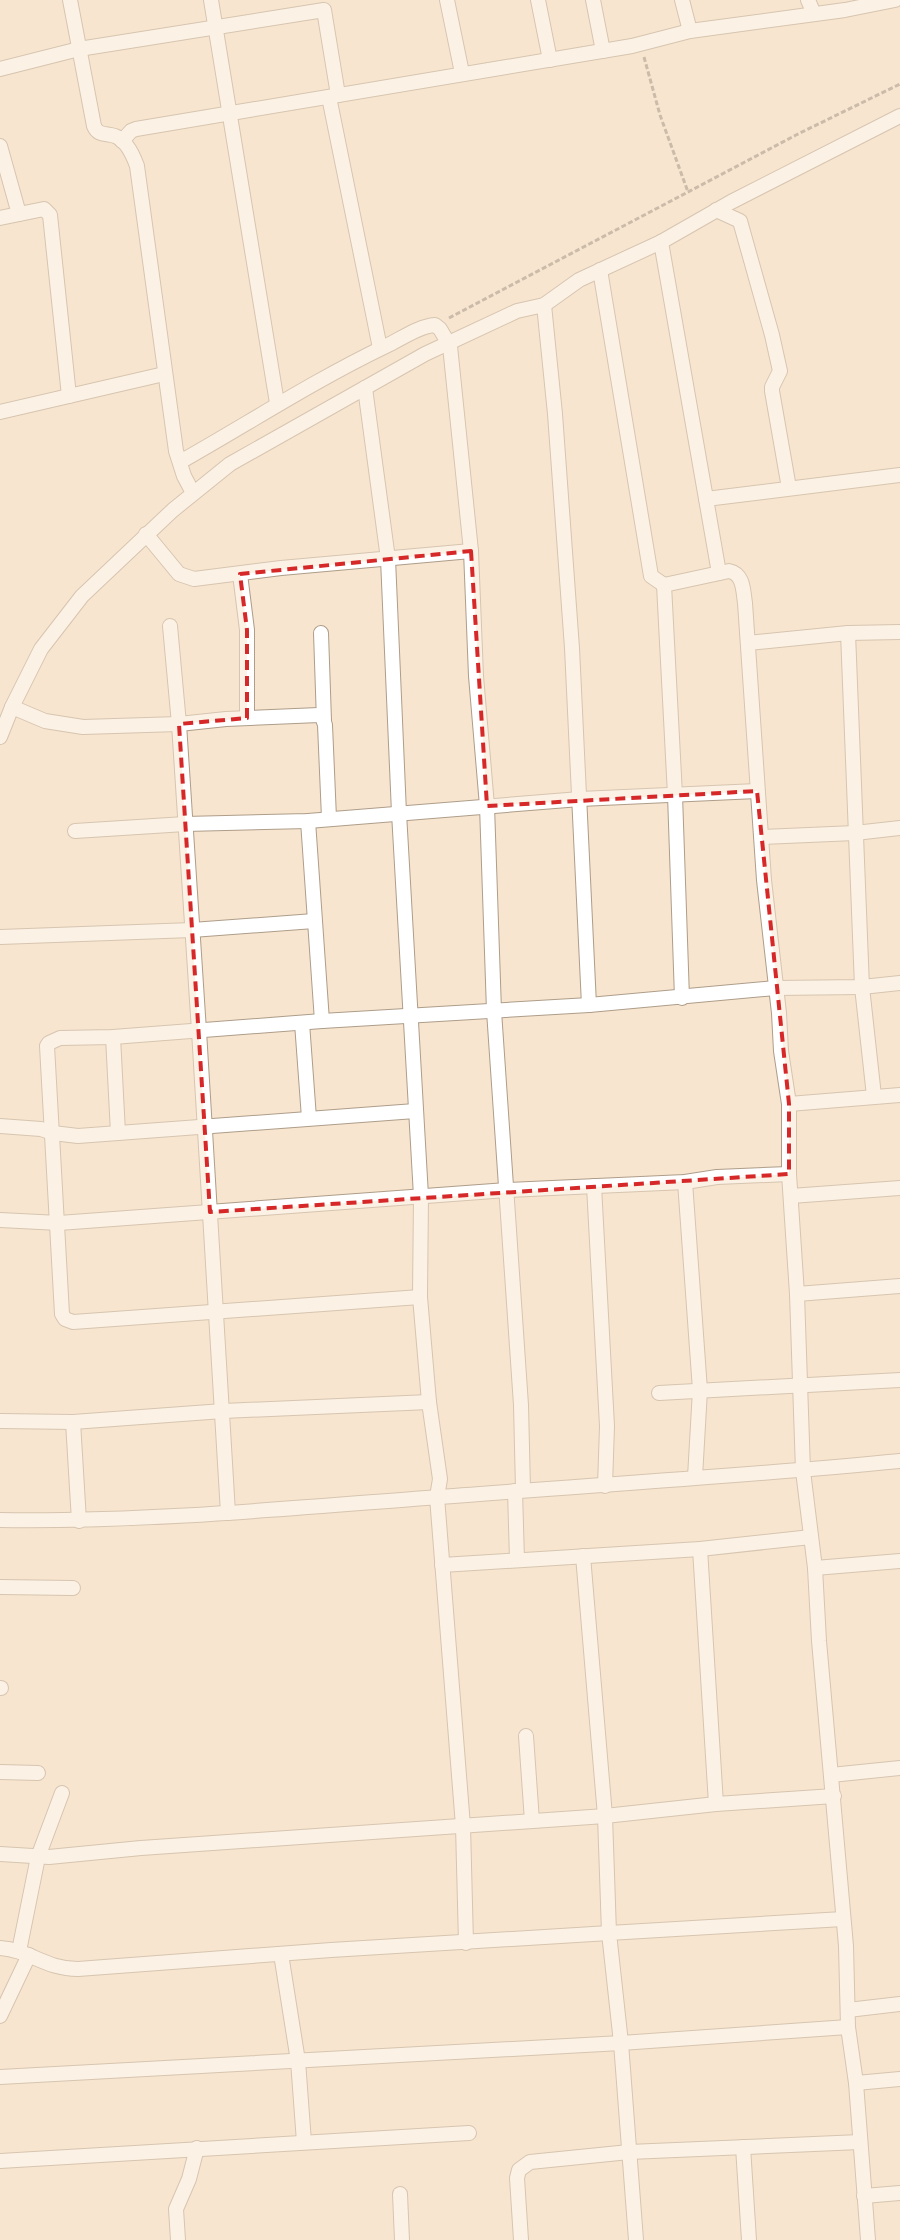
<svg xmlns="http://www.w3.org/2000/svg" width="900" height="2240" font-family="Bitter,serif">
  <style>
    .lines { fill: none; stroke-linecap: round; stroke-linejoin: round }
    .minor-casing { stroke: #ae9d89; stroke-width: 16 }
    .path { stroke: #948879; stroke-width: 3; stroke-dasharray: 5 2.5; stroke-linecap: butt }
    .minor { stroke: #fff; stroke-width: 14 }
    .marked { fill: none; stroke: #d62828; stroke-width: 4; stroke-dasharray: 10 6; stroke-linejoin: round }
  </style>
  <rect width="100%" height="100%" fill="#f7e5d0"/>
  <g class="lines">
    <defs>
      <g id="minor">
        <path d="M 70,0 L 94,126 C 98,136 106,133 115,136 C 126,140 133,155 137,166 L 176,451 L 184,476 L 193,493"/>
        <polyline points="211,0 277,403"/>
        <polyline points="447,0 462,73"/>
        <polyline points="538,0 550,60"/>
        <polyline points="593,0 603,51"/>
        <polyline points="682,0 690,31"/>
        <polyline points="808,0 814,14"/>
        <polyline points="0,69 79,49 324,10 338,95"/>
        <polyline points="329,97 380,348"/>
        <polyline points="122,141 131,131 136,129 632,46 690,31 845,10 895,0"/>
        <polyline points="0,146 19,214"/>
        <polyline points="716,210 740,221 772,335 780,371 772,387 772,391 789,488"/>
        <polyline points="0,218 44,209 50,215 69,396"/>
        <polyline points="661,242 719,573"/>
        <polyline points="600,270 651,576 664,585"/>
        <polyline points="544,305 555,414 572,648 589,1005"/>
        <polyline points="365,388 388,559 399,813 421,1196 420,1297 429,1402 440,1479 437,1497 463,1826 466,1943"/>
        <polyline points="0,412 164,374"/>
        <path d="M 180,462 C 249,423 315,380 386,346 C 401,339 419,326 435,325 L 440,329 L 450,346 L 471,551 L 476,676 L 487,806 L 494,1011 L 521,1405 L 523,1490"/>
        <polyline points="706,499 900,475"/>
        <polyline points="146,534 179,574 194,579 281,568 471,551"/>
        <polyline points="240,574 247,630 247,718"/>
        <polyline points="170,626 179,724 199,1031 228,1513"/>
        <polyline points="321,633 324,721"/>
        <polyline points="848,633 862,987 874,1096"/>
        <polyline points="748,643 848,633 900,632"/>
        <polyline points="12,707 45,721 83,727 179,724 226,719 319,715 322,716 325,725 329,818"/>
        <polyline points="0,737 12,707 41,649 82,596 173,510 230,464 425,354 517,311 544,305 579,280 661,242 731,202 900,116"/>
        <polyline points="308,821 322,1021"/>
        <polyline points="75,831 185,824 308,821 580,799 757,791"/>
        <polyline points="762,837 855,833 900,828"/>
        <polyline points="0,937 192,930 314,921"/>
        <path d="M 682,998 L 675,795 L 664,585 L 729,571 C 744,574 743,591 745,603 L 764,880 L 779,1013 L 781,1051 L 789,1104 L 789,1174 L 797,1294 L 803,1471 L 815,1568 L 819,1641 L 846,1946 L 848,2027 L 856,2083 L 868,2240"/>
        <polyline points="302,1023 309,1118"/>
        <polyline points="113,1037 118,1133"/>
        <polyline points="789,1104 900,1095"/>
        <polyline points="0,1126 41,1129 53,1133 78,1136 415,1111"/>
        <polyline points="685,1182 700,1390 695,1477"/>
        <polyline points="594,1186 607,1426 605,1486"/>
        <polyline points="791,1196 900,1188"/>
        <polyline points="0,1220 59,1223 507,1190 685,1182 717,1177 789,1174"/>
        <polyline points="797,1294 900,1286"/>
        <polyline points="420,1297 73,1322 65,1319 62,1314 47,1046 49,1043 60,1038 113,1037 322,1021 589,1005 775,988 862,987 900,983"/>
        <polyline points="659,1393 900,1380"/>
        <polyline points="0,1421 73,1422 223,1411 429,1402"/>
        <polyline points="73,1422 79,1521"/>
        <polyline points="515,1491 517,1560"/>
        <path d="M 0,1520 C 147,1522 293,1508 439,1497 C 593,1485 747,1476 900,1461"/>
        <polyline points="700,1549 716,1804"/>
        <polyline points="442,1565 700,1549 811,1537"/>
        <polyline points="815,1568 900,1561"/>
        <polyline points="0,1587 73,1588"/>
        <polyline points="0,1688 1,1688"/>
        <polyline points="526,1736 532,1821"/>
        <polyline points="0,1772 38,1773"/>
        <polyline points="831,1775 900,1768"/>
        <polyline points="0,1854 49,1857 141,1848 605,1816 716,1804 834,1796"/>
        <path d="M 0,1948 C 30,1950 45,1969 78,1969 L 331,1950 L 609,1933 L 605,1816 L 583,1556"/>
        <polyline points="19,1951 38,1857 62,1793"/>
        <polyline points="281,1954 298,2061 304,2142"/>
        <polyline points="848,2010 900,2004"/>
        <polyline points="0,2016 29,1955"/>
        <polyline points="0,2077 621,2043 848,2027"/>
        <polyline points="856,2083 900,2079"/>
        <polyline points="743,2147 749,2240"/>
        <polyline points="0,2161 469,2133"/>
        <polyline points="400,2194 402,2240"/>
        <polyline points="864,2196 900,2193"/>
        <polyline points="178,2240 176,2209 189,2179 197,2148"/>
        <polyline points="521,2240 517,2178 519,2170 530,2162 629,2152 860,2142"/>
        <polyline points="636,2240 621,2043 609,1933 843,1919"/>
      </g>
    </defs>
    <use href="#minor" class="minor-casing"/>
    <g class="path">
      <polyline points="644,57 660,115 688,192"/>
      <polyline points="449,318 796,135 900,84"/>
    </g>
    <use href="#minor" class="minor"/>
  </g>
  <path d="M0 0H900V2240H0ZM 471,551 L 487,806 L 757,791 L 789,1104 L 789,1174 L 210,1212 L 179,724 L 247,718 L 247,630 L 240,574 Z" fill="#f7e5d0" fill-opacity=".55" fill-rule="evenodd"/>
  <path class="marked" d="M 471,551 L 487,806 L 757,791 L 789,1104 L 789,1174 L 210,1212 L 179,724 L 247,718 L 247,630 L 240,574 Z"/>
</svg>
